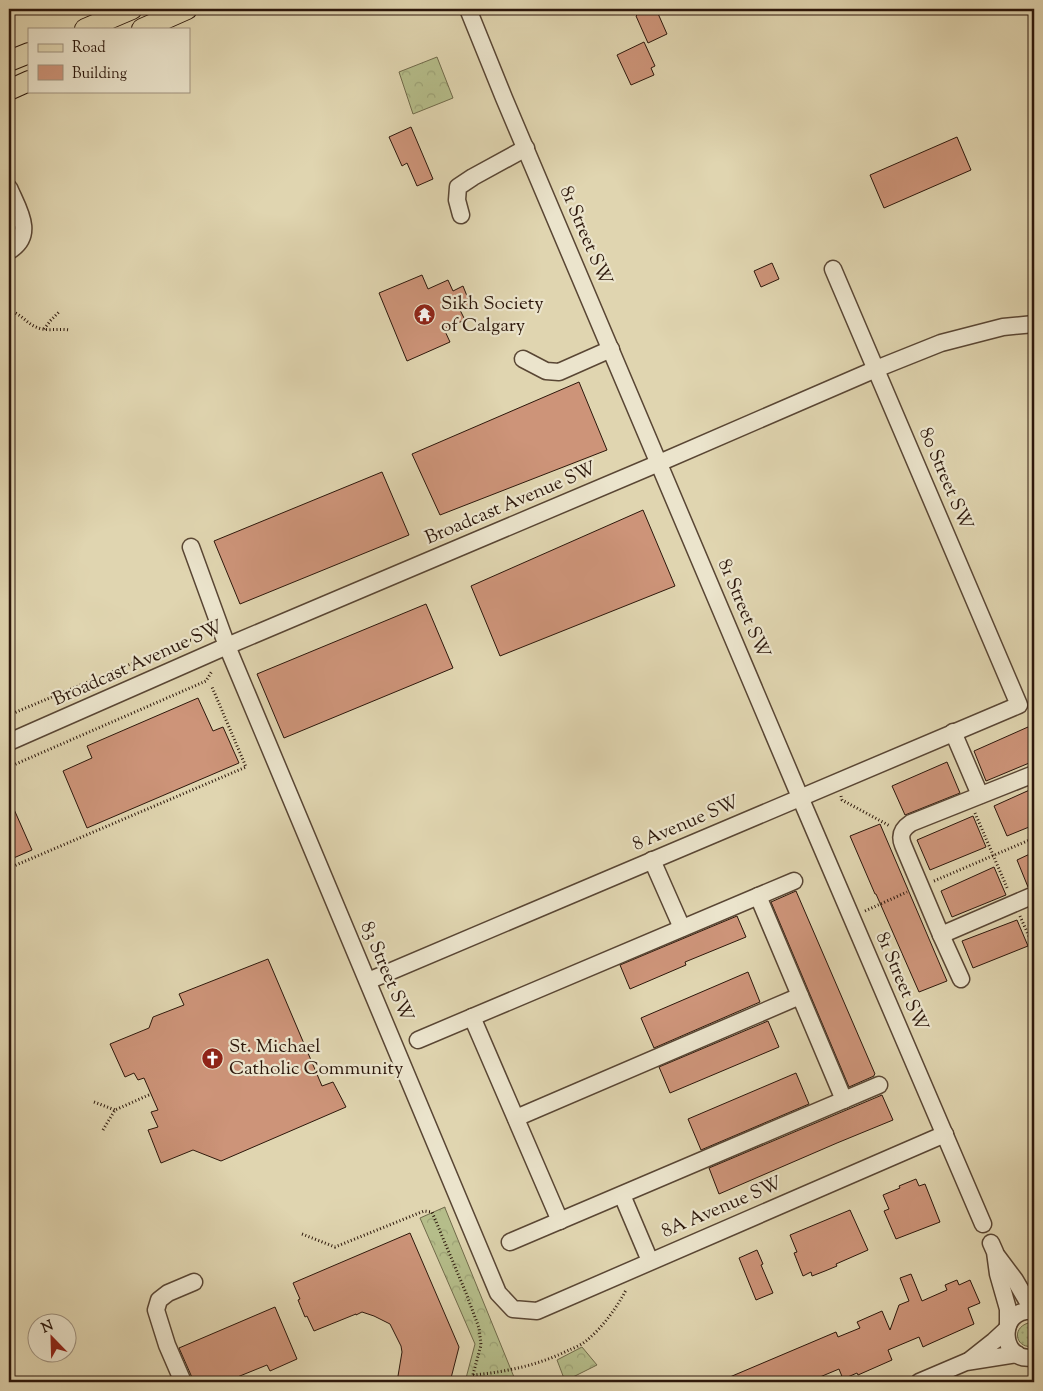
<svg xmlns="http://www.w3.org/2000/svg" width="1043" height="1391" font-family="'Sorts Mill Goudy',serif">
  <style>
    .grass { fill: url(#grass-dots); stroke: #706a4a }
    .forest { fill: url(#forest-crowns); stroke: #706a4a }
    .building { fill: #cd9479; stroke: #2c170b }
    .lines { fill: none; stroke-linecap: round; stroke-linejoin: round }
    .minor-casing { stroke: #594634; stroke-width: 19 }
    .major-casing { stroke: #2c170b; stroke-width: 22 }
    .path { stroke: #2c170b; stroke-width: 3; stroke-dasharray: 1 2.5; stroke-linecap: butt }
    .minor { stroke: #ebe4cc; stroke-width: 16 }
    .major { stroke: #e0d5b0; stroke-width: 20 }
    .labels { text-anchor: middle; dominant-baseline: central; stroke-width: 4.5; stroke-linejoin: round; paint-order: stroke }
    .street-label { font-size: 19px; fill: #2c170b; stroke: #ebe4cc }
    .poi-label { font-size: 19px; fill: #2c170b; stroke: #ebe4cc; text-anchor: start }
  </style>
  <defs>
    <pattern id="grass-dots" width="8" height="8" patternUnits="userSpaceOnUse" patternTransform="scale(1.25)"><rect width="8" height="8" fill="#b5bd8a"/><path d="M2 2h.1M6 6h.1" fill="none" stroke="#9ca276" stroke-width="1.8" stroke-linecap="round"/></pattern>
    <pattern id="forest-crowns" width="20" height="18" patternUnits="userSpaceOnUse" patternTransform="scale(1.25)"><rect width="20" height="18" fill="#b5bd8a"/><path d="M2 6a3 3 0 1 1 6 0M12 15a3 3 0 1 1 6 0" fill="none" stroke="#9ca276"/></pattern>
  </defs>
  <rect width="100%" height="100%" fill="#e0d5b0"/>
  <filter id="stains"><feTurbulence type="fractalNoise" baseFrequency=".004" numOctaves="4"/><feColorMatrix values="0 0 0 0 .2 0 0 0 0 .09 0 0 0 0 .02 0 0 0 .5 -.17"/></filter>
  <radialGradient id="worn" r=".72"><stop offset=".6" stop-color="#630" stop-opacity="0"/><stop offset="1" stop-color="#630" stop-opacity=".3"/></radialGradient>
  <path class="grass" d="M 1028,1323 L 1034,1324 L 1034,1346 C 1017,1350 1010,1329 1028,1323 Z"/>
  <g class="forest">
    <polygon points="437,57 453,98 413,114 399,72"/>
    <polygon points="445,1207 445,1208 516,1382 465,1382 475,1344 420,1218"/>
    <polygon points="582,1347 597,1365 565,1381 557,1360"/>
  </g>
  <g class="building">
    <polygon points="634,9 656,9 667,34 648,43 636,16 637,15"/>
    <polygon points="644,42 655,66 651,68 654,75 631,85 617,55"/>
    <polygon points="411,127 433,179 417,186 407,163 402,166 389,137"/>
    <polygon points="957,137 971,170 884,208 870,175"/>
    <polygon points="772,263 779,279 761,287 754,271"/>
    <polygon points="422,275 428,289 448,280 453,291 463,286 471,306 460,310 465,320 444,329 450,342 407,361 379,293"/>
    <polygon points="579,382 607,450 440,515 412,454"/>
    <polygon points="382,472 409,535 240,604 214,541"/>
    <polygon points="643,510 675,586 500,656 471,586"/>
    <polygon points="426,604 453,668 284,738 257,674"/>
    <polygon points="198,698 213,731 223,727 239,763 87,828 63,771 92,758 87,746"/>
    <polygon points="1028,727 1034,741 1034,761 986,781 974,751"/>
    <polygon points="947,762 960,793 905,815 892,786"/>
    <polygon points="1034,788 1034,825 1007,836 994,806"/>
    <polygon points="9,798 32,850 9,860"/>
    <polygon points="973,816 986,847 930,870 917,840"/>
    <polygon points="880,824 947,981 919,992 876,894 875,894 850,836"/>
    <polygon points="1034,852 1034,885 1028,887 1017,860"/>
    <polygon points="994,867 1006,895 952,917 941,891"/>
    <polygon points="796,891 875,1074 874,1075 874,1076 849,1087 771,902"/>
    <polygon points="737,916 746,937 685,962 686,965 630,989 620,965"/>
    <polygon points="1017,920 1028,946 973,968 962,941"/>
    <polygon points="268,959 322,1086 333,1082 346,1107 221,1161 193,1150 161,1163 148,1130 158,1127 151,1112 158,1110 144,1078 138,1080 134,1073 125,1077 110,1044 149,1028 153,1017 184,1005 179,994"/>
    <polygon points="748,972 760,1002 654,1048 641,1018"/>
    <polygon points="768,1021 779,1047 670,1093 659,1067"/>
    <polygon points="796,1073 809,1104 701,1150 688,1119"/>
    <polygon points="882,1095 893,1120 837,1143 719,1194 709,1168"/>
    <polygon points="916,1179 919,1186 925,1184 940,1222 896,1239 884,1211 889,1209 883,1195 900,1188 899,1186"/>
    <polygon points="850,1210 868,1250 836,1264 837,1266 825,1271 812,1276 811,1272 803,1276 794,1253 797,1252 790,1235"/>
    <polygon points="410,1233 459,1347 450,1382 397,1382 402,1352 401,1346 390,1324 374,1316 362,1312 356,1315 356,1314 314,1331 307,1316 305,1317 298,1300 300,1299 293,1283"/>
    <polygon points="757,1250 763,1264 761,1265 773,1293 756,1300 739,1258"/>
    <polygon points="911,1274 922,1301 947,1290 945,1285 957,1280 959,1285 970,1280 980,1303 968,1308 974,1324 927,1345 923,1347 919,1337 888,1350 892,1360 858,1375 857,1373 843,1379 839,1369 808,1382 718,1382 836,1332 838,1337 860,1328 857,1322 882,1311 890,1330 899,1305 909,1301 900,1278"/>
    <polygon points="275,1307 297,1359 270,1371 267,1365 225,1382 194,1382 179,1348"/>
  </g>
  <g class="lines">
    <defs>
      <g id="minor">
        <polyline points="468,9 504,98 800,797 983,1224"/>
        <path d="M 9,188 C 18,209 36,235 9,251"/>
        <polyline points="461,215 457,200 458,187 473,177 526,148"/>
        <polyline points="523,359 546,371 559,372 611,349"/>
        <polyline points="191,547 227,646 498,1293 513,1309 537,1311 945,1134"/>
        <polyline points="953,732 980,795"/>
        <polyline points="9,742 227,646 659,463 876,369 941,343 1003,327 1034,324"/>
        <polyline points="652,860 682,928"/>
        <polyline points="758,896 844,1100"/>
        <polyline points="941,935 1034,895"/>
        <path d="M 961,979 L 941,935 L 903,845 C 899,835 902,829 911,823 L 1034,774"/>
        <polyline points="368,981 1019,705 833,269"/>
        <polyline points="472,1017 560,1221"/>
        <polyline points="418,1040 794,881"/>
        <polyline points="516,1118 800,996"/>
        <polyline points="622,1195 650,1261"/>
        <polyline points="510,1242 879,1085"/>
        <polyline points="991,1243 995,1252 998,1274 1008,1309 1008,1325"/>
        <polyline points="997,1256 1015,1280 1029,1304 1034,1308"/>
        <path d="M 1034,1311 C 995,1307 1000,1365 1034,1357"/>
        <polyline points="970,1360 994,1341 1007,1329"/>
        <polyline points="183,1382 167,1345 156,1310 159,1300 168,1293 194,1282"/>
        <polyline points="919,1382 966,1362 1017,1354"/>
      </g>
      <g id="major">
        <polyline points="85,29 132,9"/>
        <polyline points="142,29 187,9"/>
        <polyline points="9,61 29,53"/>
        <polyline points="9,90 29,81"/>
      </g>
    </defs>
    <use href="#minor" class="minor-casing"/>
    <use href="#major" class="major-casing"/>
    <g class="path">
      <path d="M 9,311 C 21,313 26,323 36,327 C 46,332 58,328 69,330"/>
      <polyline points="44,329 51,320 60,311"/>
      <polyline points="9,715 188,640 197,641"/>
      <polyline points="9,767 206,681 212,671"/>
      <polyline points="841,796 842,800 890,826"/>
      <polyline points="975,813 1008,890"/>
      <polyline points="9,868 246,767 212,687"/>
      <polyline points="934,881 1034,838"/>
      <polyline points="865,911 907,892"/>
      <polyline points="1020,916 1034,948"/>
      <polyline points="94,1102 115,1110"/>
      <polyline points="103,1130 115,1110 151,1094"/>
      <polyline points="302,1234 335,1247 424,1211 432,1212 466,1293 479,1328 481,1345 471,1382"/>
      <path d="M 473,1375 C 506,1372 539,1365 569,1350 C 574,1348 581,1345 586,1341 C 602,1328 616,1309 626,1290"/>
    </g>
    <use href="#minor" class="minor"/>
    <use href="#major" class="major"/>
  </g>
  <defs>
    <symbol id="temple-disc" viewBox="-11 -11 22 22"><circle r="9.5" fill="#8f2418" stroke="#ebe4cc"/><path d="M0-6L5-2H3V0L6.5 2.5H4V6H1.5V3h-3V6H-4V2.5H-6.5L-3 0V-2H-5Z" fill="#fff"/></symbol>
    <symbol id="church-disc" viewBox="-11 -11 22 22"><circle r="9.5" fill="#8f2418" stroke="#ebe4cc"/><path d="M-1.2-6h2.4v3.5h3.3v2.4h-3.3V6h-2.4V-.1h-3.3v-2.4h3.3Z" fill="#fff"/></symbol>
  </defs>
  <g fill-rule="evenodd">
    <use href="#temple-disc" x="412" y="302" width="25" height="25"/>
    <use href="#church-disc" x="200" y="1046" width="25" height="25"/>
  </g>
  <g class="labels">
    <g class="street-label">
      <text transform="translate(585 236) rotate(67)">81 Street SW</text>
      <text transform="translate(945 479) rotate(67)">80 Street SW</text>
      <text transform="translate(511 504) rotate(-23)">Broadcast Avenue SW</text>
      <text transform="translate(743 609) rotate(67)">81 Street SW</text>
      <text transform="translate(138 664) rotate(-24)">Broadcast Avenue SW</text>
      <text transform="translate(686 824) rotate(-23)">8 Avenue SW</text>
      <text transform="translate(386 972) rotate(67)">83 Street SW</text>
      <text transform="translate(901 982) rotate(67)">81 Street SW</text>
      <text transform="translate(722 1208) rotate(-23)">8A Avenue SW</text>
    </g>
    <g class="poi-label">
      <text x="441" y="304">Sikh Society<tspan x="441" dy="22">of Calgary</tspan></text>
      <text x="229" y="1047">St. Michael<tspan x="229" dy="22">Catholic Community</tspan></text>
    </g>
  </g>
  <rect width="1043" height="1391" fill="none" stroke="#e0d5b0" stroke-width="30"/>
  <rect x="10" y="10" width="1023" height="1371" fill="none" stroke="#2c170b" stroke-width="2.5"/>
  <rect x="15" y="15" width="1013" height="1361" fill="none" stroke="#2c170b"/>
  <rect x="28" y="28" width="162" height="65" fill="#ebe4cc" stroke="#9f927f"/>
  <rect x="38" y="44" width="25" height="8" fill="#e0d5b0" stroke="#9f927f"/>
  <text x="72" y="52" font-size="15" fill="#2c170b">Road</text>
  <rect x="38" y="65" width="25" height="15" fill="#cd9479" stroke="#9f927f"/>
  <text x="72" y="78" font-size="15" fill="#2c170b">Building</text>
  <g transform="translate(52 1338) rotate(337)"><circle r="24" fill="#ebe4cc" stroke="#9f927f"/>
  <path d="M0-4L9 19L0 12L-9 19Z" fill="#8f2418"/>
  <text y="-8" font-size="14" font-weight="bold" text-anchor="middle" fill="#2c170b">N</text>
  </g>
  <rect width="100%" height="100%" filter="url(#stains)"/>
  <rect width="100%" height="100%" fill="url(#worn)"/>
</svg>
